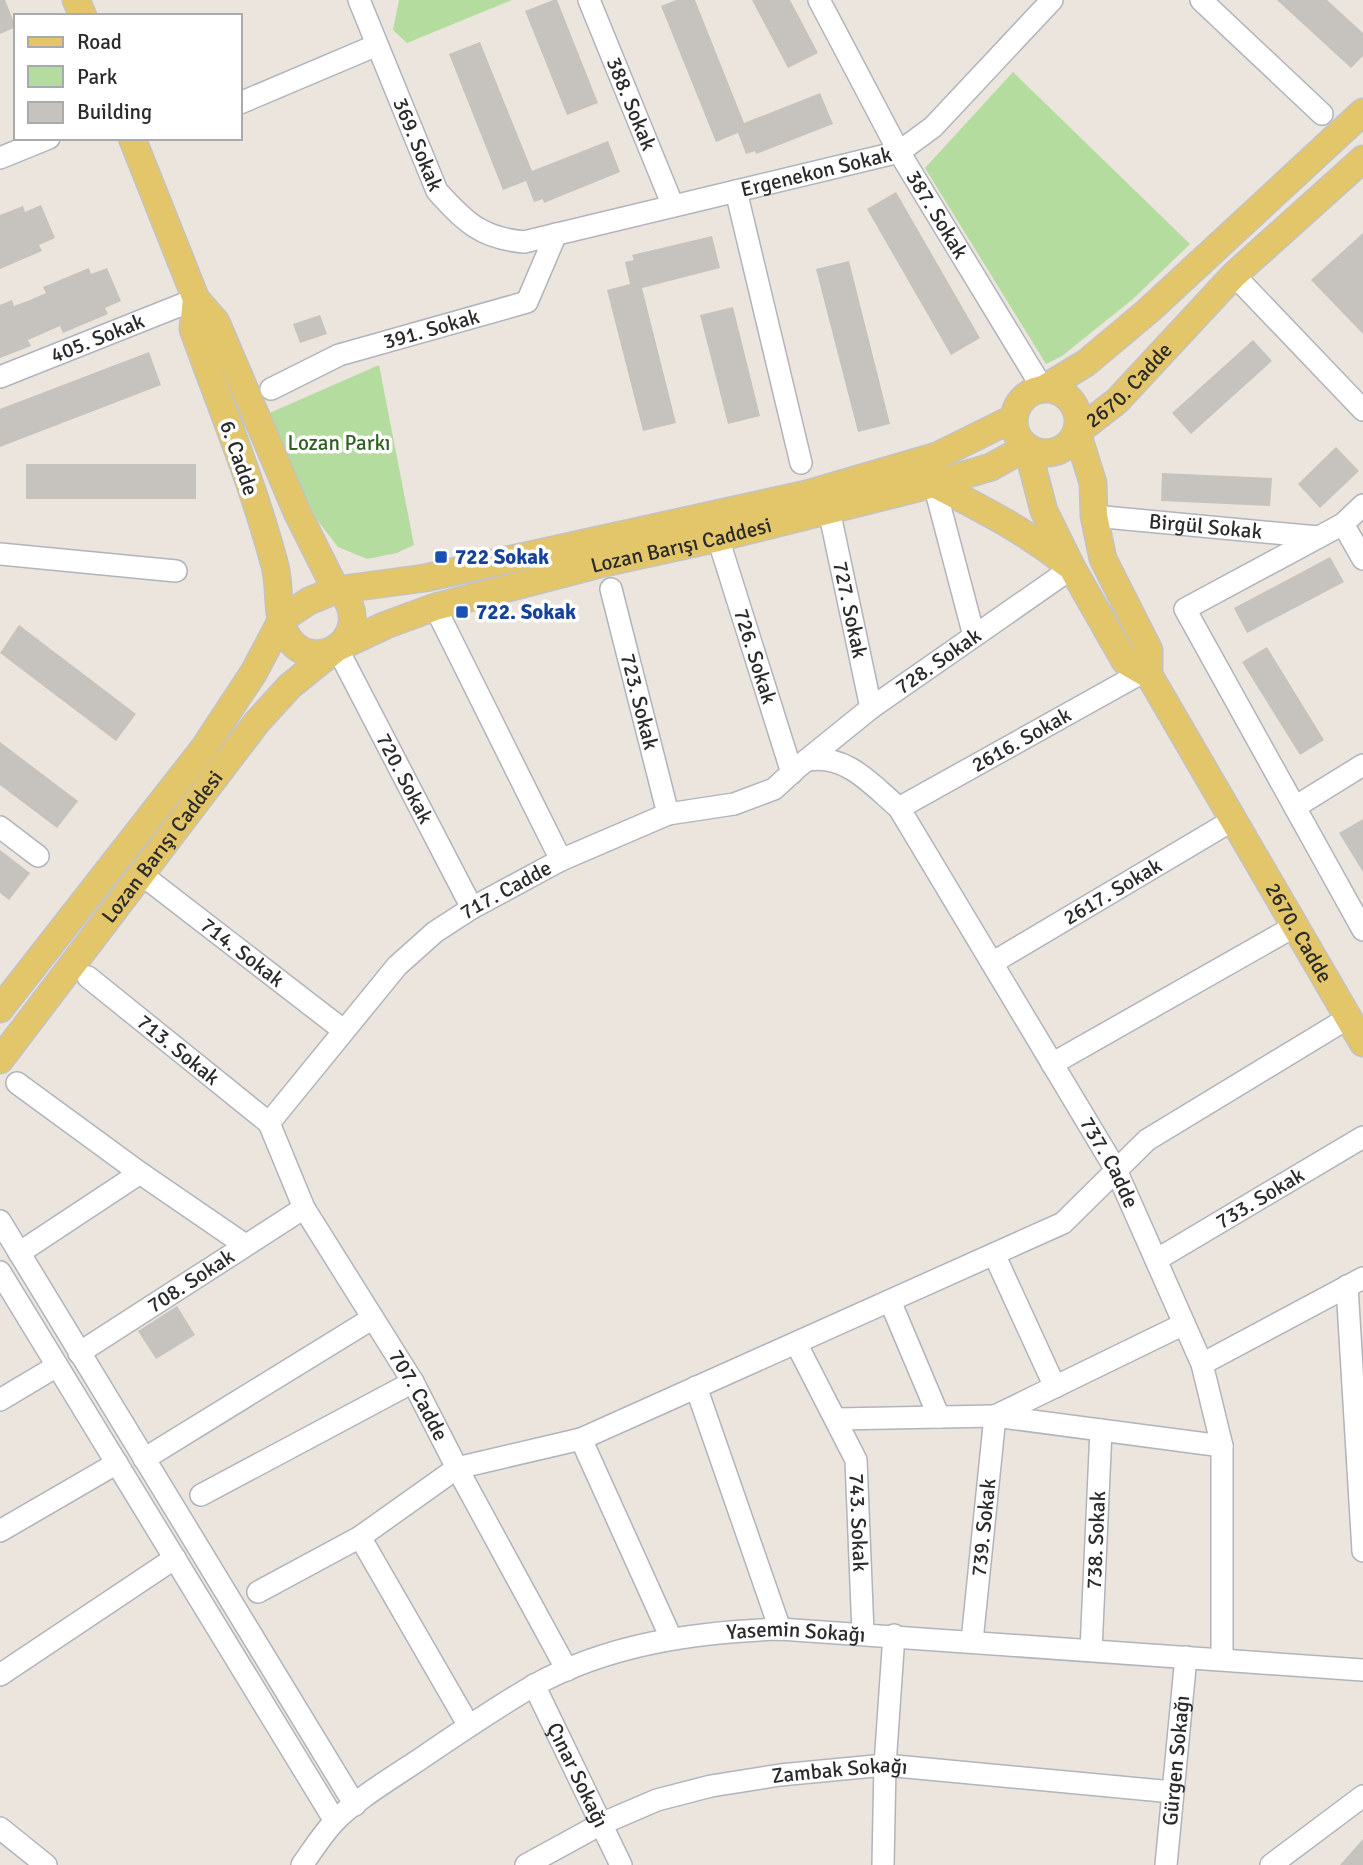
<svg xmlns="http://www.w3.org/2000/svg" width="1363" height="1865" font-family="Signika,sans-serif">
  <style>
    .green { fill: #b5dc9f }
    .building { fill: #c6c2bd }
    .lines { fill: none; stroke-linecap: round; stroke-linejoin: round }
    .minor-casing { stroke: #b1b4bc; stroke-width: 24 }
    .major-casing { stroke: #c3c3c3; stroke-width: 29 }
    .minor { stroke: #fff; stroke-width: 21 }
    .major { stroke: #e3c56a; stroke-width: 26 }
    .transit-dot { fill: #1a4fb4; stroke: #fff; stroke-width: 2.5 }
    .labels { text-anchor: middle; dominant-baseline: central; stroke-width: 7; stroke-linejoin: round; paint-order: stroke }
    .street-label { font-size: 21px; fill: #2a2a2a; stroke: #fff }
    .park-label { font-size: 21px; fill: #2f6021; stroke: #fff }
    .transit-label { font-size: 21px; font-weight: bold; fill: #164399; stroke: #fff; text-anchor: start }
  </style>
  <rect width="100%" height="100%" fill="#ebe5dd"/>
  <g class="green">
    <polygon points="399,0 512,0 407,43 393,30"/>
    <polygon points="1013,72 1190,244 1133,299 1062,356 1046,364 925,168"/>
    <polygon points="379,365 414,545 397,553 367,559 338,547 317,520 265,415"/>
  </g>
  <g class="building">
    <polygon points="0,0 5,0 16,27 0,34"/>
    <polygon points="553,0 557,0 598,103 567,115 525,11"/>
    <polygon points="676,0 695,0 744,123 820,93 833,124 756,154 755,151 746,154 738,133 716,142 661,6"/>
    <polygon points="752,0 790,0 818,53 788,68"/>
    <polygon points="1277,0 1327,0 1363,33 1363,56 1351,68"/>
    <polygon points="480,42 532,171 608,141 620,172 544,203 543,199 534,202 526,181 503,190 449,54"/>
    <polygon points="896,192 980,338 951,355 867,209"/>
    <polygon points="41,205 55,238 39,245 42,251 0,269 0,215 23,206 25,212"/>
    <polygon points="1363,233 1363,334 1311,280"/>
    <polygon points="712,236 720,268 642,288 676,423 643,431 607,290 630,284 625,262 634,260 632,255"/>
    <polygon points="849,261 890,424 858,432 816,269"/>
    <polygon points="89,268 91,274 107,268 121,301 105,308 108,314 63,333 60,326 28,340 31,346 0,358 0,305 12,300 14,306 30,300 46,293 43,287"/>
    <polygon points="733,307 760,416 728,424 700,315"/>
    <polygon points="320,315 327,334 300,343 293,324"/>
    <polygon points="1253,340 1272,361 1191,434 1172,413"/>
    <polygon points="149,352 161,385 0,447 0,409"/>
    <polygon points="1336,447 1359,471 1320,508 1298,484"/>
    <rect x="26" y="464" width="170" height="35"/>
    <polygon points="1162,473 1272,478 1270,506 1161,501"/>
    <polygon points="1330,557 1344,582 1247,633 1234,608"/>
    <polygon points="19,625 136,714 116,741 0,653"/>
    <polygon points="1267,647 1324,740 1300,755 1242,662"/>
    <polygon points="0,742 78,801 57,828 0,785"/>
    <polygon points="1363,819 1363,872 1339,833"/>
    <polygon points="0,850 30,873 9,900 0,893"/>
    <polygon points="177,1306 195,1335 156,1359 138,1331"/>
    <polygon points="1363,1839 1363,1865 1340,1865"/>
  </g>
  <g class="lines">
    <defs>
      <g id="minor">
        <path id="s1" d="M 359,0 L 437,191 C 465,222 481,238 524,242 L 899,152 L 933,127 L 1052,0"/>
        <path id="s2" d="M 589,0 L 673,206"/>
        <path id="s3" d="M 819,0 L 899,152 L 1043,389"/>
        <polyline points="1201,0 1322,114"/>
        <polyline points="240,103 377,45"/>
        <polyline points="0,158 49,138"/>
        <polyline points="736,191 801,463"/>
        <polyline points="1234,275 1363,410"/>
        <path id="s4" d="M 0,377 L 196,299"/>
        <path id="s5" d="M 271,389 L 339,355 L 527,302 L 556,234"/>
        <polyline points="934,484 974,636"/>
        <polyline points="1363,505 1343,524 1185,609 1363,930"/>
        <path id="s6" d="M 829,510 L 871,708"/>
        <path id="s7" d="M 1094,516 L 1318,537"/>
        <polyline points="1343,524 1363,559"/>
        <path id="s8" d="M 718,538 L 792,773"/>
        <polyline points="0,554 176,571"/>
        <path id="s9" d="M 611,589 L 668,814"/>
        <polyline points="435,607 561,860"/>
        <path id="s10" d="M 337,648 L 472,908"/>
        <path id="s11" d="M 809,760 C 847,754 873,786 899,808 L 1116,1170 L 1202,1364 L 1222,1446 L 1222,1659"/>
        <polyline points="1295,807 1363,765"/>
        <path id="s12" d="M 899,808 L 1143,672"/>
        <polyline points="0,827 38,856"/>
        <path id="s13" d="M 141,874 L 343,1030"/>
        <path id="s14" d="M 992,963 L 1233,820"/>
        <path id="s15" d="M 88,977 L 269,1123 L 304,1208 L 413,1382 L 457,1468 L 567,1670"/>
        <polyline points="1052,1064 1295,926"/>
        <polyline points="17,1083 140,1173 245,1245"/>
        <path id="s16" d="M 269,1123 L 397,966 L 435,932 L 472,908 L 561,860 L 668,814 L 734,804 L 774,789 L 798,767 L 871,708 L 1072,568"/>
        <polyline points="0,1221 355,1805"/>
        <polyline points="19,1253 140,1173"/>
        <polyline points="994,1254 1055,1387"/>
        <path id="s17" d="M 1156,1260 L 1363,1137"/>
        <polyline points="0,1272 335,1821"/>
        <polyline points="1347,1286 1363,1551"/>
        <polyline points="890,1301 939,1417"/>
        <path id="s18" d="M 796,1343 L 856,1460 L 863,1633"/>
        <path id="s19" d="M 79,1353 L 304,1208"/>
        <polyline points="1202,1364 1363,1278"/>
        <polyline points="696,1387 780,1629"/>
        <polyline points="0,1400 57,1366"/>
        <polyline points="836,1419 995,1416 1222,1446"/>
        <polyline points="581,1439 671,1638"/>
        <polyline points="144,1459 373,1318"/>
        <polyline points="201,1495 413,1382"/>
        <polyline points="0,1531 117,1463"/>
        <polyline points="360,1537 469,1726"/>
        <polyline points="258,1592 360,1537 457,1468 581,1439 1063,1223 1147,1140 1348,1018"/>
        <path id="s20" d="M 972,1641 L 995,1416 L 1184,1324"/>
        <path id="s21" d="M 1091,1650 L 1101,1430"/>
        <polyline points="0,1675 175,1558"/>
        <path id="s22" d="M 534,1685 L 621,1865"/>
        <polyline points="0,1828 46,1865"/>
        <path id="s23" d="M 302,1865 C 312,1851 322,1835 334,1822 C 355,1799 402,1772 429,1753 C 463,1730 497,1707 533,1686 C 608,1644 695,1632 780,1629 L 1363,1670"/>
        <path id="s24" d="M 526,1865 L 601,1824 L 657,1800 L 711,1786 L 780,1775 L 885,1765 L 1173,1792"/>
        <polyline points="883,1865 885,1765 894,1635"/>
        <path id="s25" d="M 1166,1865 L 1186,1657"/>
        <polyline points="1271,1865 1363,1796"/>
      </g>
      <g id="major">
        <polyline points="76,0 83,16"/>
        <polyline points="132,138 196,299"/>
        <path d="M 196,299 L 216,322 L 297,512 L 336,590 L 342,592 C 376,635 317,677 289,639 C 275,620 281,588 275,566 C 254,486 221,407 193,329 Z"/>
        <circle cx="1046" cy="421" r="32"/>
        <polyline points="1043,389 1086,363 1148,311 1363,112"/>
        <path id="s26" d="M 1077,432 L 1117,401 L 1234,275 L 1363,159"/>
        <polyline points="1027,447 1044,511 1072,568 1125,661 1149,675 1149,650 1103,559 1094,516 1093,483 1077,432"/>
        <path d="M 934,484 C 984,510 1022,529 1067,564"/>
        <path id="s27" d="M 1149,675 L 1363,1043"/>
        <polyline points="0,1009 204,748 254,672 282,619 309,601 336,590 425,578 807,494 937,456 1014,418"/>
        <path id="s28" d="M 0,1060 L 257,722 L 290,686 L 337,648 L 386,625 L 435,607 L 604,563 L 718,538 L 934,484 L 991,467 L 1027,447"/>
      </g>
    </defs>
    <use href="#minor" class="minor-casing"/>
    <use href="#major" class="major-casing"/>
    <use href="#minor" class="minor"/>
    <use href="#major" class="major"/>
  </g>
  <g class="transit-dot">
    <rect x="434" y="550" width="14" height="14" rx="3.5"/>
    <rect x="455" y="605" width="14" height="14" rx="3.5"/>
  </g>
  <g class="labels">
    <g class="street-label">
      <text stroke="none"><textPath href="#s2" startOffset="112">388. Sokak</textPath></text>
      <text stroke="none"><textPath href="#s1" startOffset="156">369. Sokak</textPath></text>
      <text stroke="none"><textPath href="#s1" startOffset="611">Ergenekon Sokak</textPath></text>
      <text stroke="none"><textPath href="#s3" startOffset="245">387. Sokak</textPath></text>
      <text stroke="none"><textPath href="#s5" startOffset="172">391. Sokak</textPath></text>
      <text stroke="none"><textPath href="#s4" startOffset="105">405. Sokak</textPath></text>
      <text stroke="none"><textPath href="#s26" startOffset="70">2670. Cadde</textPath></text>
      <text transform="translate(239 458) rotate(71)">6. Cadde</text>
      <text stroke="none"><textPath href="#s7" startOffset="112">Birgül Sokak</textPath></text>
      <text stroke="none"><textPath href="#s28" startOffset="894">Lozan Barışı Caddesi</textPath></text>
      <text stroke="none"><textPath href="#s6" startOffset="102">727. Sokak</textPath></text>
      <text stroke="none"><textPath href="#s8" startOffset="124">726. Sokak</textPath></text>
      <text stroke="none"><textPath href="#s16" startOffset="833">728. Sokak</textPath></text>
      <text stroke="none"><textPath href="#s9" startOffset="116">723. Sokak</textPath></text>
      <text stroke="none"><textPath href="#s12" startOffset="140">2616. Sokak</textPath></text>
      <text stroke="none"><textPath href="#s10" startOffset="147">720. Sokak</textPath></text>
      <text stroke="none"><textPath href="#s28" startOffset="268">Lozan Barışı Caddesi</textPath></text>
      <text stroke="none"><textPath href="#s16" startOffset="336">717. Cadde</textPath></text>
      <text stroke="none"><textPath href="#s14" startOffset="140">2617. Sokak</textPath></text>
      <text stroke="none"><textPath href="#s27" startOffset="298">2670. Cadde</textPath></text>
      <text stroke="none"><textPath href="#s13" startOffset="128">714. Sokak</textPath></text>
      <text stroke="none"><textPath href="#s15" startOffset="116">713. Sokak</textPath></text>
      <text stroke="none"><textPath href="#s11" startOffset="518">737. Cadde</textPath></text>
      <text stroke="none"><textPath href="#s17" startOffset="121">733. Sokak</textPath></text>
      <text stroke="none"><textPath href="#s19" startOffset="133">708. Sokak</textPath></text>
      <text stroke="none"><textPath href="#s15" startOffset="544">707. Cadde</textPath></text>
      <text stroke="none"><textPath href="#s18" startOffset="194">743. Sokak</textPath></text>
      <text stroke="none"><textPath href="#s20" startOffset="114">739. Sokak</textPath></text>
      <text stroke="none"><textPath href="#s21" startOffset="110">738. Sokak</textPath></text>
      <text stroke="none"><textPath href="#s23" startOffset="567">Yasemin Sokağı</textPath></text>
      <text stroke="none"><textPath href="#s25" startOffset="105">Gürgen Sokağı</textPath></text>
      <text stroke="none"><textPath href="#s24" startOffset="332">Zambak Sokağı</textPath></text>
      <text stroke="none"><textPath href="#s22" startOffset="100">Çınar Sokağı</textPath></text>
    </g>
    <g class="park-label">
      <text x="339" y="443">Lozan Parkı</text>
    </g>
    <g class="transit-label">
      <text x="455" y="557">722 Sokak</text>
      <text x="476" y="612">722. Sokak</text>
    </g>
  </g>
  <rect x="14" y="14" width="228" height="126" fill="#ffffff" stroke="#aaaaaa" stroke-width="2"/>
  <rect x="28" y="37" width="35" height="10" fill="#e3c56a" stroke="#aaaaaa" stroke-width="2"/>
  <text x="77" y="49" font-size="21" fill="#2a2a2a">Road</text>
  <rect x="28" y="66" width="35" height="21" fill="#b5dc9f" stroke="#aaaaaa" stroke-width="2"/>
  <text x="77" y="84" font-size="21" fill="#2a2a2a">Park</text>
  <rect x="28" y="102" width="35" height="21" fill="#c6c2bd" stroke="#aaaaaa" stroke-width="2"/>
  <text x="77" y="119" font-size="21" fill="#2a2a2a">Building</text>
</svg>
